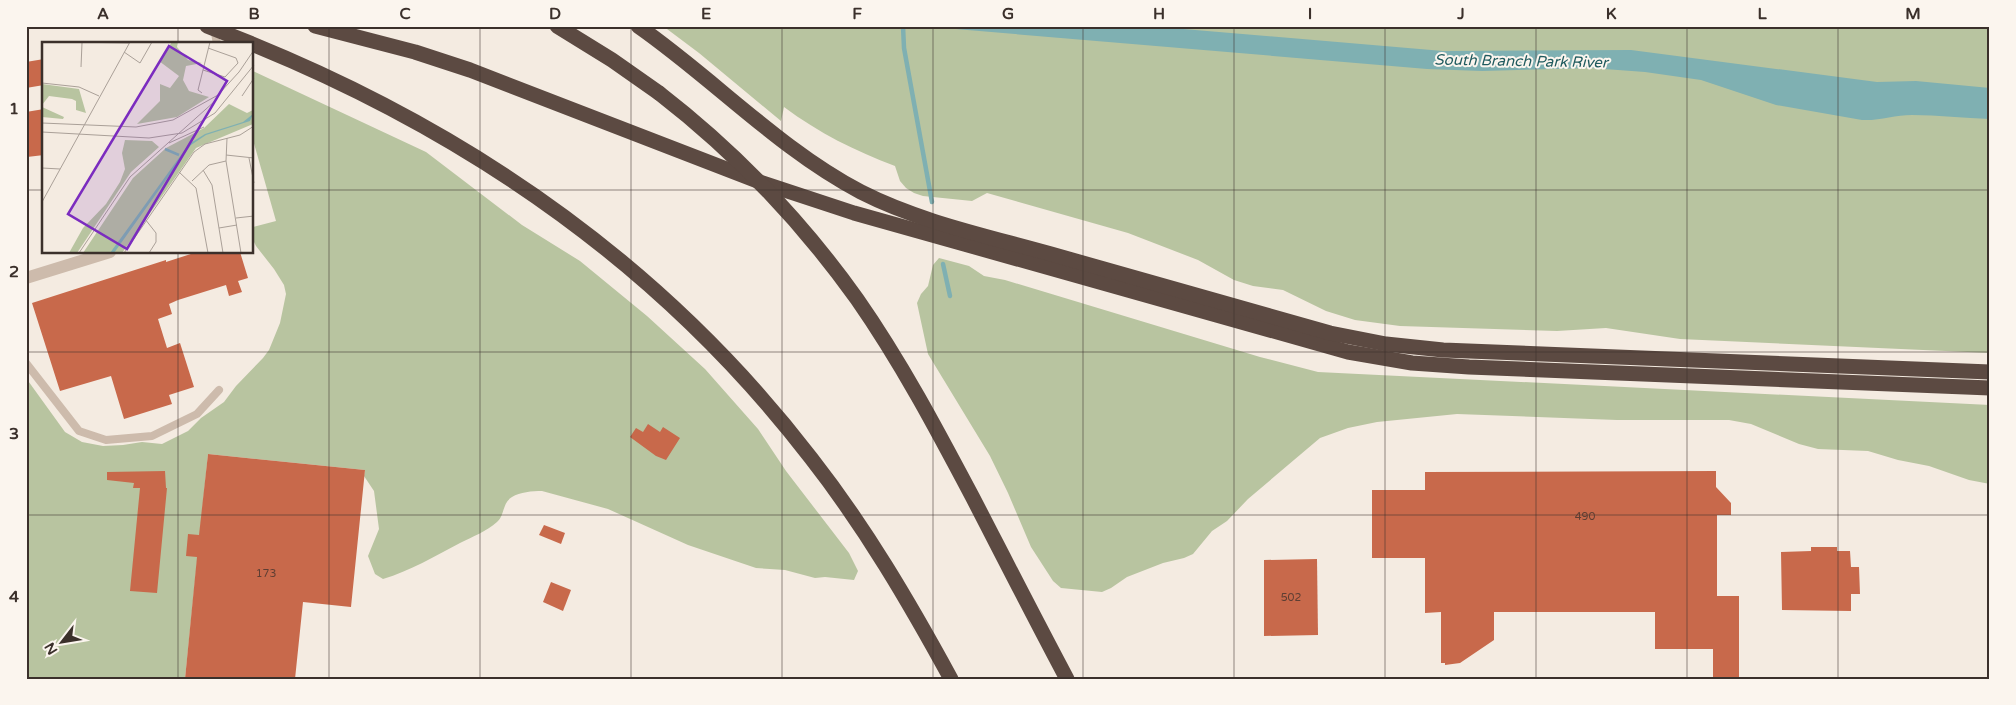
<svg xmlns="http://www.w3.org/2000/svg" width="2016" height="705" font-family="'Varela Round',sans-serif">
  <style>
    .green { fill: #b8c4a0 }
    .water { fill: #7fb0b2 }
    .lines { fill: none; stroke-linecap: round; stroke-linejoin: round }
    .stream { stroke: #7fb0b2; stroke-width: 4.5 }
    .building { fill: #c8694b }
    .service { stroke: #cdbbac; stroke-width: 8 }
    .minor { stroke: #cdbbac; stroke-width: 12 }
    .motorway { stroke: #5c4a42; stroke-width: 15 }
    .motorway-bridge { stroke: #5c4a42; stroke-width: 15 }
    .grid { fill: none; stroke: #3b302b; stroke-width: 1; stroke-opacity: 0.55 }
    .labels { text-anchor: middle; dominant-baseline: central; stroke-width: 4; stroke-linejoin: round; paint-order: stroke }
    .number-label { font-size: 11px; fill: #5e3e33 }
    .water-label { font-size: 15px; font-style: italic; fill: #1f5a5e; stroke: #fbf5ee }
    .inset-river { fill: none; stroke: #7fb0b2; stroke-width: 2.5 }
    .inset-road { fill: none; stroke: #aaa098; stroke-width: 1 }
    .view { fill: #7b2cbf; fill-opacity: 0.15; stroke: #7b2cbf; stroke-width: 2.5 }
    .inset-edge { fill: none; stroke: #3b302b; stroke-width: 2.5 }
    .neatline { fill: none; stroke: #3b302b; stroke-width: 2 }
    .grid-label { font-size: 16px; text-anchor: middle; font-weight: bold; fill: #3b302b }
  </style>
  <rect width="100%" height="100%" fill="#f4ebe1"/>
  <g class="green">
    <path d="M 663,26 L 1990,26 L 1990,353 L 1680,339 L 1606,328 L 1557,331 L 1400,326 L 1355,320 L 1326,311 L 1283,290 L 1253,286 L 1234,280 L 1198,260 L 1128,233 L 987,193 L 972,201 L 923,196 L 914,193 L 906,188 L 900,181 L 895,166 C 855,151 819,133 784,107 L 781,121 L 699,53 Z"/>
    <path d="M 253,71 L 426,152 L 522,225 L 580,261 L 647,316 L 705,369 L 758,429 L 786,471 L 849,553 L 858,571 L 854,580 L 825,577 L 815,578 L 785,570 L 756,568 L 688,545 L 608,509 L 542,491 C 532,491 520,492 512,497 C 502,503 505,515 497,522 C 487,531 472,537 460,543 C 435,556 410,571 383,579 L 375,574 L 368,556 L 379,529 L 374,491 L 364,476 L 365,470 L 208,454 L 185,679 L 26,679 L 26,378 L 65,432 L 82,442 L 103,446 L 123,445 L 142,442 L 162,444 L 188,431 L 201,418 L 224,402 L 236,386 L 263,358 L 269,350 L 280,323 L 286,294 L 284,285 L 274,269 L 256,246 L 253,240 L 253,227 L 276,221 L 253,140 Z"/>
    <polygon points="939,258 969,266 984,276 1005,280 1260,357 1318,372 1990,405 1990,484 1969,480 1929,466 1898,460 1868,451 1818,449 1799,444 1751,424 1729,420 1617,420 1457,414 1377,422 1348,428 1320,438 1248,499 1227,521 1212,531 1193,554 1184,558 1163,563 1127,577 1111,588 1102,592 1061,588 1053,581 1031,547 1008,493 990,456 928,354 917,303 921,294 928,286 933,265"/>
  </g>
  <path class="water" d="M 920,26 L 1148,26 L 1443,51 L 1631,50 L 1877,82 L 1916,81 L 1990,88 L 1990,119 C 1964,118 1938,115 1912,115 C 1895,115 1879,121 1862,120 L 1776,105 L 1701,80 L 1645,72 L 1591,68 L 1482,71 L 1427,69 Z"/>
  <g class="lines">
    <g class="stream">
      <polyline points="903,26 904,48 932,202"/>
      <polyline points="943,264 950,296"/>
    </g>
  </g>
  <g class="building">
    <polygon points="44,59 44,85 26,88 26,62"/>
    <polygon points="44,109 44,155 27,157 26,112"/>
    <polygon points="197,252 240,252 248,278 238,281 242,292 229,296 226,285 178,300 169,304 172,314 158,319 167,348 180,343 194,387 169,395 172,404 124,419 111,376 60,391 32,303 166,260 166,262"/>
    <polygon points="648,424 660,432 663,427 680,438 666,460 656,456 630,437 636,428 643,432"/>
    <polygon points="208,454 365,470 351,607 303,602 295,679 185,679 197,557 186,556 188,534 199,535"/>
    <polygon points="165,471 166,488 167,488 157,593 130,591 140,488 133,488 134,483 107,480 107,472"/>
    <polygon points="1716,471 1716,487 1731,503 1731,515 1717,515 1717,596 1739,596 1739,679 1713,679 1713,649 1655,649 1655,612 1494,612 1494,640 1460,663 1445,665 1445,663 1441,663 1441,612 1425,613 1425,558 1372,558 1372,490 1425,490 1425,472"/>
    <polygon points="544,525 565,533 561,544 539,535"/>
    <polygon points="1811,547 1837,547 1837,551 1850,551 1851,567 1859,567 1860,594 1851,594 1851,611 1782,610 1781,552 1811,551"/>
    <polygon points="1317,559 1318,635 1264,636 1264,560"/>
    <polygon points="551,582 571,590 563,611 543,602"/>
  </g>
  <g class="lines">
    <g class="service">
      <polyline points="214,28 217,44"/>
      <polyline points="26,363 79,431 106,440 152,436 197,414 219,390"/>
    </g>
    <polyline class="minor" points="26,278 110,252"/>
    <g class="motorway">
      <polyline points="315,26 415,52 470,70 760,182 854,213 1348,352 1412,363 1469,367 1990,388"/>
      <polyline points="557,26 612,60 659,93"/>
      <path d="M 638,26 C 714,79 779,149 861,192 C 920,222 987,236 1051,254 C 1144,280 1237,307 1330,333 L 1386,344 L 1443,350 L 1990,372"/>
      <path d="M 252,44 C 473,134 665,268 811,458 C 865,527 909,602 951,679"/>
    </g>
    <g class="motorway-bridge">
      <polyline points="207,26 250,43"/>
      <path d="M 659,93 C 734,151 802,222 857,299 C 901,362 937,430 973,498 C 1004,558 1035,619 1067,679"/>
    </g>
  </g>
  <path class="grid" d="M 178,26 L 178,44M 329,26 L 329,679M 480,26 L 480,679M 631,26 L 631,679M 782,26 L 782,679M 933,26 L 933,679M 1083,26 L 1083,679M 1234,26 L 1234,679M 1385,26 L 1385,679M 1536,26 L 1536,679M 1687,26 L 1687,679M 1838,26 L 1838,679M 26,190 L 44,190M 252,190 L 1990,190M 178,252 L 178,679M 26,352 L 1990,352M 26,515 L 1990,515"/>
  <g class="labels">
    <g class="number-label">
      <text x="1585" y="516">490</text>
      <text x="266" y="573">173</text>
      <text x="1291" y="597">502</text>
    </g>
    <g class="water-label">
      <text transform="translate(1521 61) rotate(1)">South Branch Park River</text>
    </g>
  </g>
  <g transform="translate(42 42)">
    <rect width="211" height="211" fill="#f4ebe1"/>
    <path d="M 130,0 L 136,0 L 135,5 L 146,18 L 160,21 L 144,24 L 141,38 L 147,49 L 167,55 L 135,75 L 95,82 L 118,59 L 118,42 L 128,46 L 137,34 L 117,19 ZM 0,42 L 37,47 L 44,71 L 34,68 L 34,59 L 30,57 L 7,54 L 0,63 ZM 187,62 L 205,71 L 211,68 L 211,82 L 154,106 L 80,211 L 41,211 L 91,136 L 124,106 L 162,86 ZM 0,65 L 22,75 L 21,77 L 0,75 ZM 83,98 L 110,99 L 117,105 L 89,130 L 35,211 L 27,211 L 41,186 L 64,162 L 78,140 L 83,127 L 80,111 Z" fill="#b8c4a0"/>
    <path d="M 211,72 L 208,79 L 164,93 L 149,103 L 72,211 L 68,211 L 147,102 L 163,92 L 201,80 Z" fill="#7fb0b2"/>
    <path class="inset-river" d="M 123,107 L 137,113"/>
    <path class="inset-road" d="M 29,0 L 87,1M 82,10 L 98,21 L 110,0M 39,25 L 40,1M 161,28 L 183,35 L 196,21 L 194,16 L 166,6M 0,41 L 37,45 L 57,54M 160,51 L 156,48 L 168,0M 200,54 L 212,36M 0,81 L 94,85 L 131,78 L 176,53 L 197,30 L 212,8M 0,90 L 107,96 L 140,91 L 173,71 L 212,23M 185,96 L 184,119 L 199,211M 127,101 L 162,85M 184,113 L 212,116M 207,116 L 212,141M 0,126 L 18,127M 161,128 L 170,143 L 181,211M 137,130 L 154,146 L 166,211M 150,139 L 167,123 L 184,119M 0,160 L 88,0M 194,176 L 212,174M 103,177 L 114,191 L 114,200 L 107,211M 177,186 L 195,183M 37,211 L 88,135 L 173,59M 82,211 L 152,110 L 163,102 L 198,93 L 212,84"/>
    <path class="view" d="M 127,4 L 185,39 L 85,207 L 26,172 Z"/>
    <rect width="211" height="211" class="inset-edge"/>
  </g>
  <rect width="2016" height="705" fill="none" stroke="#fbf5ee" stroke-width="55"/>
  <g transform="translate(62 642) rotate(239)" stroke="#fbf5ee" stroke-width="4" paint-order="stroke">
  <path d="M0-4L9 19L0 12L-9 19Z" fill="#3b302b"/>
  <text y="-8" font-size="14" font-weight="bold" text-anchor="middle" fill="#3b302b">N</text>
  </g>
  <rect x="28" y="28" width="1960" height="650" class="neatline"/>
  <g class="grid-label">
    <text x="103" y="19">A</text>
    <text x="254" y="19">B</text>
    <text x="405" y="19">C</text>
    <text x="555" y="19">D</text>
    <text x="706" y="19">E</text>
    <text x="857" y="19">F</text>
    <text x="1008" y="19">G</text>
    <text x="1159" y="19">H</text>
    <text x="1310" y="19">I</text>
    <text x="1461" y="19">J</text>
    <text x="1611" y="19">K</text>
    <text x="1762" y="19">L</text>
    <text x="1913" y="19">M</text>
    <text x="14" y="114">1</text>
    <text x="14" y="277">2</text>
    <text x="14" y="439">3</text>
    <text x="14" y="602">4</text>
  </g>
</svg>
